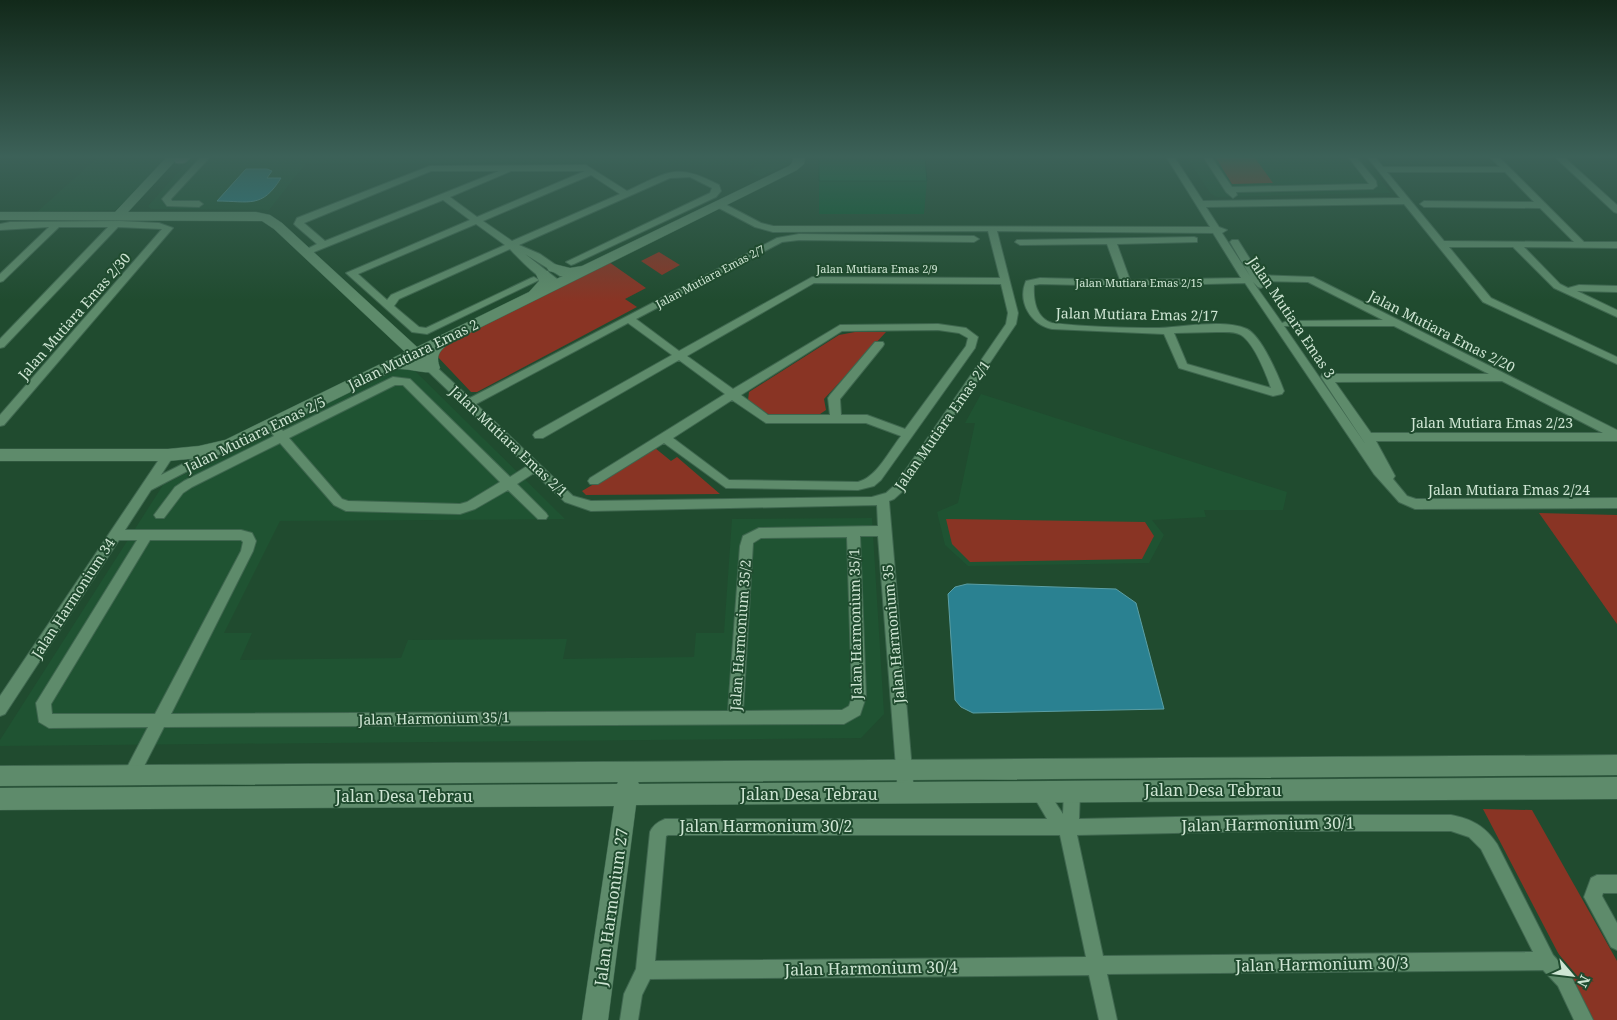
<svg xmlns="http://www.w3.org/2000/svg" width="1617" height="1020" font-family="'Noto Serif',serif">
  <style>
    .built { fill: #1f5332 }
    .green { fill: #893424 }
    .water { fill: #2a8191; stroke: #5b9fa5 }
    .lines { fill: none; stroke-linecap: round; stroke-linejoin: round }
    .street-casing { stroke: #3f674f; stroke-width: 2 }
    .secondary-casing { stroke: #3f674f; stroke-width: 1 }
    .primary-casing { stroke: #3f674f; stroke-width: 2 }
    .street { fill: #5e8b6b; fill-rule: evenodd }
    .secondary { fill: #5e8b6b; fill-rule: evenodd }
    .primary { fill: #8b7c8a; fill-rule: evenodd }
    .wall { fill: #0a592e }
    .building { fill: #0c6736; stroke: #084826 }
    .labels { text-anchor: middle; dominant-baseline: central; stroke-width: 4; stroke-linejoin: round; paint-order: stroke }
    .far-street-label { font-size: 11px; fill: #cee5d3; stroke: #204b2f }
    .street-label { font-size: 14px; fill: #cee5d3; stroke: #204b2f }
    .near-street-label { font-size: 16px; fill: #cee5d3; stroke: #204b2f }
  </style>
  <rect width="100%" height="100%" fill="#204b2f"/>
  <g class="built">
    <polygon points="97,158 165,158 163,165 116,210 37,212"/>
    <polygon points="191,158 791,158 791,163 759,177 748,171 758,165 306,163 269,210 151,209 148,206"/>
    <polygon points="1187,158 1362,158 1391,193 1217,197 1211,194"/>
    <polygon points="400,367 412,368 565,519 280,521 224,633 252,633 240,660 401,658 408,640 567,639 563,659 694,657 696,633 724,633 732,519 872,518 884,714 861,738 0,746 0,740 163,485"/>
    <polygon points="981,394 1287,492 1283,510 1204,510 1206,517 1152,520 1164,535 1149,563 968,566 945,545 937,512 958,503 975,423 965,423"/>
  </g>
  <g class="green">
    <polygon points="1216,158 1255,158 1273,183 1232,184"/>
    <polygon points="659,252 680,265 662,275 641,261"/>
    <polygon points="609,262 646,288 625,299 637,307 477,392 471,392 436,355 440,348"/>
    <polygon points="855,332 886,332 824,399 826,410 817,416 771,416 748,400 749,392 839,335"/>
    <polygon points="655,448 671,461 677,457 720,494 586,495 582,491"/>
    <polygon points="1539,513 1617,515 1617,624"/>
    <polygon points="946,519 1145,522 1154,536 1142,559 970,562 952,544"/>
    <polygon points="1483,809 1532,810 1617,961 1617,1020 1593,1020"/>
  </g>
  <g class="water">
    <path d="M 246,169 L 267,169 L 272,171 L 267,178 L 281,178 C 262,209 249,201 217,201 Z"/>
    <polygon points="967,584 1116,589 1136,603 1164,709 973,713 961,707 955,700 948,594 955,587"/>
  </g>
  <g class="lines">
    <defs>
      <g id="street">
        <polygon points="200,158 209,158 171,199 172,201 199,201 203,204 199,207 167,206 162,199"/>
        <path d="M 1167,158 L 1175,158 L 1203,201 L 1400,198 L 1368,158 L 1376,158 L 1383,167 L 1500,167 L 1491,158 L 1500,158 L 1584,242 L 1617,242 L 1617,248 L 1524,247 L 1560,284 L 1568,288 L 1579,285 L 1617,286 L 1617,292 L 1577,291 L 1617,310 L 1617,317 L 1554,288 L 1513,247 L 1449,247 L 1491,298 L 1617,357 L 1617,364 L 1483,302 L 1404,204 L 1206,207 L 1219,227 L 1227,230 L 1222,233 L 1250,276 L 1230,242 L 1232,240 L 1238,240 L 1260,275 L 1313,277 L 1617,430 L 1617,441 L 1376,441 L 1395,476 L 1393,479 L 1407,496 L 1416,499 L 1617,498 L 1617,508 L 1415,509 L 1399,502 L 1374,474 L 1245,283 L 1126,286 L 1040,284 L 1034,285 C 1033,300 1036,318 1052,323 C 1085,327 1126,328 1159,328 C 1184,327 1224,319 1247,329 C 1262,337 1278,375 1284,391 L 1282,394 L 1273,396 L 1179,368 L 1164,334 L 1052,329 C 1031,325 1017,302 1026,281 L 1040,278 L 1120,280 L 1107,244 L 1020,245 L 1015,242 L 1017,240 L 1194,237 L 1197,238 L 1197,242 L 1117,244 L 1130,280 L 1241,278 L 1213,233 L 997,231 L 1018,313 L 1016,324 L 904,490 L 894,499 L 889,501 L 914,793 L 912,798 L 906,801 L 900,798 L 898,793 L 878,536 L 860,536 L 866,697 L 860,715 L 844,724 L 164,727 L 137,780 L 131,782 L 125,780 L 123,775 L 148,727 L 49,728 L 39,722 L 36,703 L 137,540 L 119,540 L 5,714 L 0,716 L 0,696 L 164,452 L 172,452 L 174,455 L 161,475 L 222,444 L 226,445 L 228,448 L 226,451 L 151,490 L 125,530 L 241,530 L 252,533 L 256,541 L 253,551 L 171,714 L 728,711 L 740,546 L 743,536 L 759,528 L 878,526 L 877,505 L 591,511 L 565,502 L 534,473 L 517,484 L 546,513 L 548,516 L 546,519 L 538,519 L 508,490 L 475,509 L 460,514 L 346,511 L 334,505 L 280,443 L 192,487 L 183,493 L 164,518 L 156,518 L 154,515 L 175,487 L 184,481 L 274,436 L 264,424 L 266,421 L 274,421 L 283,431 L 393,377 L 410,379 L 510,477 L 527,466 L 411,355 L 410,353 L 411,351 L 419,351 L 470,398 L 777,238 L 799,234 L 974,236 L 979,239 L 974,242 L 799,240 L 782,242 L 636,319 L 679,351 L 812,277 L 1000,278 L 988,231 L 773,232 L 755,227 L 717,207 L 717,203 L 723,203 L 761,223 L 773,226 L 1210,227 ZM 1387,172 L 1505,172 L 1534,202 L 1424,201 L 1420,204 L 1424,207 L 1540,208 L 1574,242 L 1444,241 ZM 1263,281 L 1308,282 L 1383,320 L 1287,321 L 1282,323 L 1253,282 L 1258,287 L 1261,288 L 1266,285 ZM 814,283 L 1001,284 L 1008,313 L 1006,324 L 896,484 L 886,493 L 872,497 L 591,501 L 573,496 L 476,404 L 628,323 L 672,355 L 535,432 L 533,435 L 535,438 L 543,438 L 679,360 L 725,394 L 590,478 L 588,481 L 590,484 L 598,484 L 664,443 L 726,488 L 858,490 L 874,486 L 881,480 L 975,348 L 978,337 L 966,328 L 938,324 L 840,325 L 733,389 L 687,356 ZM 1284,326 L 1394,326 L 1489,374 L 1322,374 L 1321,377 L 1366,445 ZM 938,330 L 959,333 L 968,338 L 966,346 L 905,429 L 867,415 L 841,415 L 840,399 L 883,346 L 884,344 L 883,342 L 875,342 L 830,395 L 828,398 L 830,415 L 768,415 L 741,395 L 842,331 ZM 1217,332 C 1224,332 1235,331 1241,335 C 1254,343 1266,374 1271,388 L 1187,364 L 1174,333 ZM 1502,381 L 1603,433 L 1371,433 L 1335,382 ZM 395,385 L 403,385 L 500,482 L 467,502 L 460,504 L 348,501 L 342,499 L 289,438 ZM 732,400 L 766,423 L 866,423 L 901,436 C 889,451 877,477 858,482 L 729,480 L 673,438 ZM 847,537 L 852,697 L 849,706 L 842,710 L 743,711 L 753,543 L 761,538 ZM 150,540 L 241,540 L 243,542 L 241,551 L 155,714 L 52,714 L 51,704 Z"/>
        <polygon points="1204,158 1212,158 1232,187 1369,184 1349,158 1357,158 1376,181 1377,186 1373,189 1236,192 1237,195 1233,198 1226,192"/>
        <polygon points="1556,158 1565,158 1617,205 1617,213 1614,212"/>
        <path d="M 586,165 L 627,191 C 668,172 676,162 719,185 L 721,191 L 716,197 L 574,264 L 571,265 L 566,262 L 710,193 L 712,188 L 690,177 L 670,178 L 519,245 L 540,254 L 566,272 L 566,276 L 560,276 L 525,254 L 561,282 L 561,286 C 548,289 519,259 510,249 L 399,299 L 394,306 L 419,327 L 426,328 L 531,278 L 534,277 L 539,280 L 427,334 L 412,332 L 346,273 L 470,220 L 443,200 L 309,254 L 306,255 L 301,252 L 317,244 L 296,226 L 294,224 L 297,218 L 430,166 ZM 431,171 L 499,171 L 325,241 L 304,223 ZM 511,171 L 585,171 L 477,217 L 450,197 ZM 591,175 L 620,194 L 512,241 L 483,221 ZM 476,224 L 505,245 L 391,295 L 387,300 L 358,274 Z"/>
        <polygon points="120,221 159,223 173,228 4,425 0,426 0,415 162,229 118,227 4,347 0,348 0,339 108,227 59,227 3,281 0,282 0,274 49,227 0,230 0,224 10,222"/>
        <path d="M 1072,783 L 1078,786 L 1080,791 L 1079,819 L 1274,815 L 1451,815 C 1472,819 1485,826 1497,844 L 1553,955 L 1570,974 L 1593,1020 L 1574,1020 L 1558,986 L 1543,970 L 1107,974 L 1117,1020 L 1099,1020 L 1089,975 L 650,979 L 642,995 L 638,1020 L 620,1020 L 624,994 L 636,969 L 650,832 C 653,825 658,822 665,819 L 1047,819 L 1031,792 L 1033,787 L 1039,784 L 1045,787 L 1063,814 L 1064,791 L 1066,786 ZM 1274,831 L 1451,831 L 1469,837 L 1481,849 L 1533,952 L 1103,956 L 1077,835 ZM 668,835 L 1060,835 L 1086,957 L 655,961 L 666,836 Z"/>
        <polygon points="1597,875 1617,875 1617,893 1603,893 1602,896 1617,923 1617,950 1611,947 1584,897 1591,878"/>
      </g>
      <g id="secondary">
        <path d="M 166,158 L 178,158 L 128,212 L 256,212 L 270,215 L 282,223 L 417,347 L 529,292 L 539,281 L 536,274 L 538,271 L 548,271 L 552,281 L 565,275 L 549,271 L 547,268 L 549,265 L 554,264 L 570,268 L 582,266 L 789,166 L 792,163 L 793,158 L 805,158 L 804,164 L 797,170 L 449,343 C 440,351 435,355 440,368 L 437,371 C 426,375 410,368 397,369 L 235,449 L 199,458 L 168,461 L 0,461 L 0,449 L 168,449 L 199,446 L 225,440 L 405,352 L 274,229 L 262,221 L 0,220 L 0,212 L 115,212 ZM 423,356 L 423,361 L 416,360 Z"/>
        <polygon points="1617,755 1617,775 638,782 639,784 1617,777 1617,799 636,805 608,1020 582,1020 614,806 0,810 0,788 617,784 618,782 0,786 0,766"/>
      </g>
      <path id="primary" d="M 176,158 L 190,158 C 186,163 183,164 176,163 L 174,160 Z"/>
    </defs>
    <use href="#street" class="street-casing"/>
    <use href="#secondary" class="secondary-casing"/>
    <use href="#primary" class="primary-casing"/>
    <use href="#street" class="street"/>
    <use href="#secondary" class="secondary"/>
    <use href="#primary" class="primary"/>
  </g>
  <polygon class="wall" points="819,159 924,161 927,181 924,214 819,214"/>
  <polygon class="building" points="829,158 925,158 927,181 819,181 819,159 829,159"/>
  <linearGradient id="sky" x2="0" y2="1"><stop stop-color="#12291a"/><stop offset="0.52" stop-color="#3c6158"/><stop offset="1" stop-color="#3c6158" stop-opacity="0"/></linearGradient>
  <rect width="1617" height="301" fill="url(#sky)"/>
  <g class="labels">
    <g class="far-street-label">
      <text x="877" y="268">Jalan Mutiara Emas 2/9</text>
      <text transform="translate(710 276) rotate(-28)">Jalan Mutiara Emas 2/7</text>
      <text x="1139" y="282">Jalan Mutiara Emas 2/15</text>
    </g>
    <g class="street-label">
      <text transform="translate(1137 314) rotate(1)">Jalan Mutiara Emas 2/17</text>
      <text transform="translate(74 316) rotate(-49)">Jalan Mutiara Emas 2/30</text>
      <text transform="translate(1292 317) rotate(56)">Jalan Mutiara Emas 3</text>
      <text transform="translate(1442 331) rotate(27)">Jalan Mutiara Emas 2/20</text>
      <text transform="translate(413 354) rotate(-26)">Jalan Mutiara Emas 2</text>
      <text x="1492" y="422">Jalan Mutiara Emas 2/23</text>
      <text transform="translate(942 425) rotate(-55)">Jalan Mutiara Emas 2/1</text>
      <text transform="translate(255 434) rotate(-26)">Jalan Mutiara Emas 2/5</text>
      <text transform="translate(509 441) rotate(43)">Jalan Mutiara Emas 2/1</text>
      <text x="1509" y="489">Jalan Mutiara Emas 2/24</text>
      <text transform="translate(73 598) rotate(-57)">Jalan Harmonium 34</text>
      <text transform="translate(855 624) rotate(-91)">Jalan Harmonium 35/1</text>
      <text transform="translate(893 634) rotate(-95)">Jalan Harmonium 35</text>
      <text transform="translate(740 635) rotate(-86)">Jalan Harmonium 35/2</text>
      <text transform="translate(434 718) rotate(-1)">Jalan Harmonium 35/1</text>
    </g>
    <g class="near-street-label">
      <text x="1213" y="790">Jalan Desa Tebrau</text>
      <text x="809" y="794">Jalan Desa Tebrau</text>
      <text x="404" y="796">Jalan Desa Tebrau</text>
      <text transform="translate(1268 824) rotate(-1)">Jalan Harmonium 30/1</text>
      <text x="766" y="826">Jalan Harmonium 30/2</text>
      <text transform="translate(611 907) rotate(-82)">Jalan Harmonium 27</text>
      <text transform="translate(1322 964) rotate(-1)">Jalan Harmonium 30/3</text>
      <text transform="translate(871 968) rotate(-1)">Jalan Harmonium 30/4</text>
    </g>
  </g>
  <g transform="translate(1572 975) rotate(118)" stroke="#204b2f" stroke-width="4" paint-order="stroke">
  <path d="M0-4L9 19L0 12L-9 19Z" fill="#cee5d3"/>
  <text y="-8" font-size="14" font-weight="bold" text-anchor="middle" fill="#cee5d3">N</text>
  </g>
</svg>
